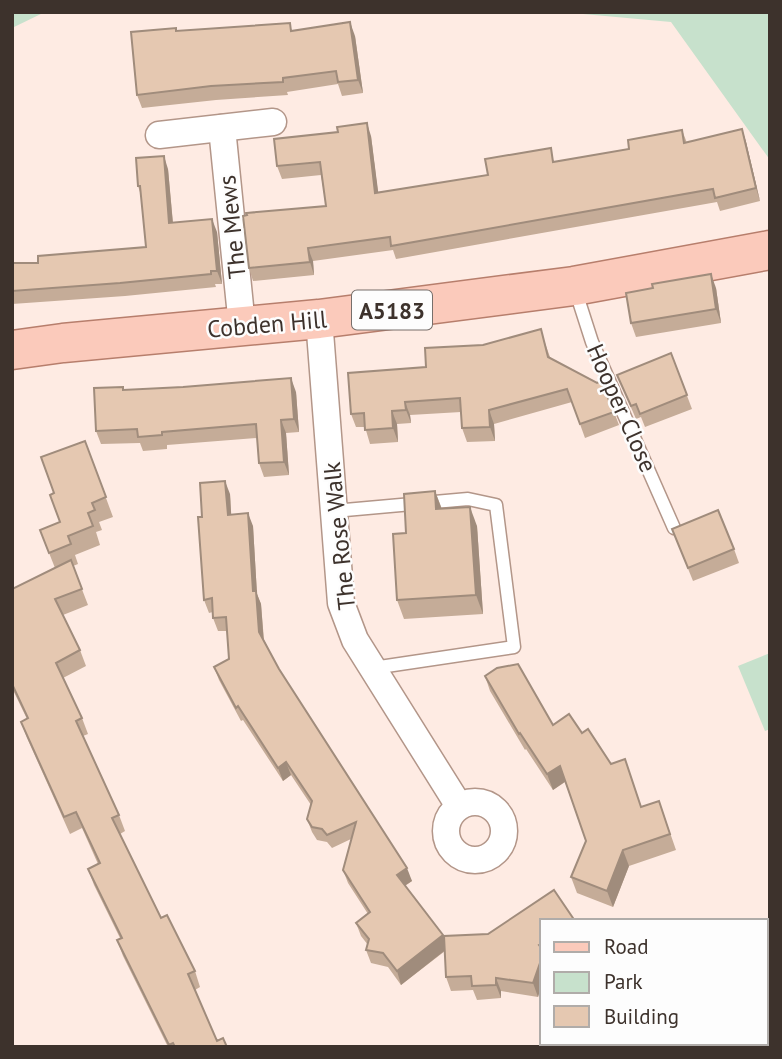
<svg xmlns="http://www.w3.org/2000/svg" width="782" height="1059" font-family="'PT Sans',sans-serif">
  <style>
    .green { fill: #c7e1cc }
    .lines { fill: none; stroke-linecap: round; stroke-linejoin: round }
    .service-casing { stroke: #b39689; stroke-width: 15 }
    .minor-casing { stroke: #b39689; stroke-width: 29 }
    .primary-casing { stroke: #b77e6c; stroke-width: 41 }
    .service { stroke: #fff; stroke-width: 12 }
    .minor { stroke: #fff; stroke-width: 26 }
    .primary { stroke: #fbcabb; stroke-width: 38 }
    .wall { fill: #c5ac98 }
    .shaded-wall { fill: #a08c7c }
    .building { fill: #e5c8b1; stroke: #a08c7c; stroke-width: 2 }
    .labels { text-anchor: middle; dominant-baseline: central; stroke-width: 5; stroke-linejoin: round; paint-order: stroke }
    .shield { fill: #fdfdfd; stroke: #776f6b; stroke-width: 2 }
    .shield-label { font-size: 23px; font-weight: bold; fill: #3d322c }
    .street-label { font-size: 24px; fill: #3d322c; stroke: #fdfdfd }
  </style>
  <rect width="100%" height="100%" fill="#feebe3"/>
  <g class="green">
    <polygon points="12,12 45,12 12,28"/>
    <polygon points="561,12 770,12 770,160 671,22"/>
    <polygon points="770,653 770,729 765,731 738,666"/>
  </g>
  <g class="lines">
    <defs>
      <g id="service">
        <polyline points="575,289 592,342 674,528"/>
        <polyline points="334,511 468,499 496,505 514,647 373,668"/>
      </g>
      <g id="minor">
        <polyline points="222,128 242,326"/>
        <polyline points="159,135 273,122"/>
        <polyline points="319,319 341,603 355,640 459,806"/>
        <circle cx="475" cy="831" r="29"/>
      </g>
      <polyline id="primary" points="12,350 63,343 319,319 574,286 770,250"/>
    </defs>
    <use href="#service" class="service-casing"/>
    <use href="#minor" class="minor-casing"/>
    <use href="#primary" class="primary-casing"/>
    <use href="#service" class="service"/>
    <use href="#minor" class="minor"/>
    <use href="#primary" class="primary"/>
  </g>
  <g class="wall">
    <polygon points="293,30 355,36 363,93 342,96 338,84 287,92 288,95 216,100 142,108 137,95 177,31"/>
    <polygon points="742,129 746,142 760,201 720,211 717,202 396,259 393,250 313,261 314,275 253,281 249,268 326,206 321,175 282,179 277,166 371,136 378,193 488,175 629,149 682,130 687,143"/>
    <polygon points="168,169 173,223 217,232 222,284 215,284 216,287 125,296 12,304 12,263 38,263 146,247 141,195 138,186"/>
    <polygon points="716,288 721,323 636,337 631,323"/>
    <polygon points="545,343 550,357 614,412 619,425 585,438 572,402 494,424 495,441 467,442 462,428 461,412 410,415 411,423 397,424 398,442 370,444 365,427 356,427 351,414 426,367"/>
    <polygon points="671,353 692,409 645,427 641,417 636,419 617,375"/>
    <polygon points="124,390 296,392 299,432 286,433 289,475 264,477 259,463 257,438 167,445 167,449 143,451 140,443 101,444 96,431"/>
    <polygon points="85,441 113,517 99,522 102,530 96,532 100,545 75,555 78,564 73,566 88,605 63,615 80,650 86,666 63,678 82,718 88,734 83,736 119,815 125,831 120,834 161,918 195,971 200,987 195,990 217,1041 227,1047 168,1047 123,956 117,940 120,938 94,885 88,869 98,864 82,828 70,834 27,738 21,722 27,719 12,688 12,589 55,568 40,530 60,522 54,493"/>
    <polygon points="435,491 442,509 477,526 483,614 404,619 397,600 406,533"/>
    <polygon points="230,494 231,515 253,526 257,594 261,604 264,640 279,669 412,881 405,886 444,936 488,934 542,921 542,983 538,997 501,991 501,998 477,1000 473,990 451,991 446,977 445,951 401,985 388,967 371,963 366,950 368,945 361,936 356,923 368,914 348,883 343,870 351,839 332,848 327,842 317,840 312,832 307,819 311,805 291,775 283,781 243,720 241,721 219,680 214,667 229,659 227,631 218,631 213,618 213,612 209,613 204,600 202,517"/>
    <polygon points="672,529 734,549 739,563 693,581"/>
    <polygon points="485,676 553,725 582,733 611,764 642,807 659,801 676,850 629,866 613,907 577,893 571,877 586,841 565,782 553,790 526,749 525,750 490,691"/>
    <polygon points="668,1043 701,1043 703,1047 670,1047"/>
  </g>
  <g class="shaded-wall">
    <polygon points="350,22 355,36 363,93 358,80"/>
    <polygon points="367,123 371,136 380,206 375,193"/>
    <polygon points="742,129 746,142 760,201 756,188"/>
    <polygon points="164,156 168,169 174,236 169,223"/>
    <polygon points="212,219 217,232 222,284 217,271"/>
    <polygon points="308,248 313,261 314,275 310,262"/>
    <polygon points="711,274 716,288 721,323 716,309"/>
    <polygon points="291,378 296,392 299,432 294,419"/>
    <polygon points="405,402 410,415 411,423 406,410"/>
    <polygon points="489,410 494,424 495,441 490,427"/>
    <polygon points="392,411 397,424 398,442 393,428"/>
    <polygon points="281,420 286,433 289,475 284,462"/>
    <polygon points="225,481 230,494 232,528 228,515"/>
    <polygon points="435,491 442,510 436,509"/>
    <polygon points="470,507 477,526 483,614 476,595"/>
    <polygon points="248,513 253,526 257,594 261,604 264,645 259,632 253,591"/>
    <polygon points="286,762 291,775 283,781 278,768"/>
    <polygon points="560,766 566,781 553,790 547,774"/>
    <polygon points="623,850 629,866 613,907 607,891"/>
    <polygon points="407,868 412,881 401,888 397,875"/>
    <polygon points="443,935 448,948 401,985 397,971"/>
    <polygon points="542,961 542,983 538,997 533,983 540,963"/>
    <polygon points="496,978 501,991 501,998 496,985"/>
  </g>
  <g class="building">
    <polygon points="350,22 358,80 338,82 336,71 283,78 283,82 211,86 137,95 131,32 176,28 176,31 290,23 291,31"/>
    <polygon points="367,123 375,193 488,175 485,159 551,148 553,162 629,149 628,140 682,130 684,143 742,129 756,188 715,198 713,189 391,246 390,237 308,248 310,262 249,268 243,216 247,215 246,213 326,206 320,162 277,166 274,139 338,132 337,127"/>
    <polygon points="164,156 169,223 212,219 217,271 211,271 211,274 120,283 12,291 12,263 38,263 38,256 146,247 140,186 138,186 136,158"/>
    <polygon points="711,274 716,309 631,323 626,293 653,288 652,284"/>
    <polygon points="541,329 548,357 597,383 601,381 614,412 580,424 567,389 489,410 490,427 462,428 460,398 405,402 406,410 392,411 393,428 365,430 364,413 351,414 348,373 426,367 425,348 483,345"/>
    <polygon points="671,353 687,395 640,414 636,404 631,406 617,375"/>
    <polygon points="291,378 294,419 281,420 284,462 259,463 256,424 162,432 162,435 138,437 137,429 96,431 94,388 123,387 123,390 183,387"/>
    <polygon points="85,441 106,497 92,503 95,510 88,513 93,526 68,536 71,544 49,553 40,530 60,522 50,495 54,493 41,457"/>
    <polygon points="225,481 228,515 248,513 253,591 256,591 259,632 279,669 407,868 397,875 443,935 397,971 383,953 366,950 369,939 356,923 370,912 343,870 356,822 327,835 322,829 312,827 307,819 312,801 286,762 278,768 238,706 236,708 214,667 229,659 226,617 213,618 212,598 204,600 198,517 202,517 200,483"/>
    <polygon points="435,491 436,509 470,507 476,595 397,600 393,534 406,533 404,494"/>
    <polygon points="718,510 734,549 688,568 672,529"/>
    <polygon points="71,560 82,589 55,599 80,650 56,663 82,718 76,721 119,815 112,818 161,918 167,915 195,971 188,974 217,1041 223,1038 227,1047 175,1047 173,1043 169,1045 117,940 122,938 88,869 100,863 76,812 64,817 21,722 28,718 12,684 12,589"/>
    <polygon points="518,664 553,725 569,714 582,733 588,729 611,764 625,759 641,807 659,801 670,834 623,850 607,891 571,877 586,841 560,766 547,774 520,733 519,734 485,676 497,668"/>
    <polygon points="554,890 575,921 542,921 542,943 539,945 542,949 542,961 540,963 533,983 496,978 496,985 472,986 471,976 446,977 444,936 488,934"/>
    <polygon points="670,1043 699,1043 692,1047 671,1047"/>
    <polygon points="751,1043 766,1043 770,1047 747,1047"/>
  </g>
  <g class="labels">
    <rect class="shield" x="352" y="290.5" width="80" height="39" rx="5"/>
    <g class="shield-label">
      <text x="392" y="310">A5183</text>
    </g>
    <g class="street-label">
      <text transform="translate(232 227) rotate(-96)">The Mews</text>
      <text transform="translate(267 324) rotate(-5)">Cobden Hill</text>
      <text transform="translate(622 408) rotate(66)">Hooper Close</text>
      <text transform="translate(339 536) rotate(-96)">The Rose Walk</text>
    </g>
  </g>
  <rect width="782" height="1059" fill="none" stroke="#3d322c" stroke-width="28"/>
  <rect x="540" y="919" width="228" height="126" fill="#fdfdfd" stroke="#b0aca9" stroke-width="2"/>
  <rect x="554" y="942" width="35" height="10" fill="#fbcabb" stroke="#b0aca9" stroke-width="2"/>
  <text x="604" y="954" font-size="21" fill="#3d322c">Road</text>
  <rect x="554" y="972" width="35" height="21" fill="#c7e1cc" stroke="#b0aca9" stroke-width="2"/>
  <text x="604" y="989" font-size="21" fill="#3d322c">Park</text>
  <rect x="554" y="1006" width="35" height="21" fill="#e5c8b1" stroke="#b0aca9" stroke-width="2"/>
  <text x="604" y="1024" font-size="21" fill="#3d322c">Building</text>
</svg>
